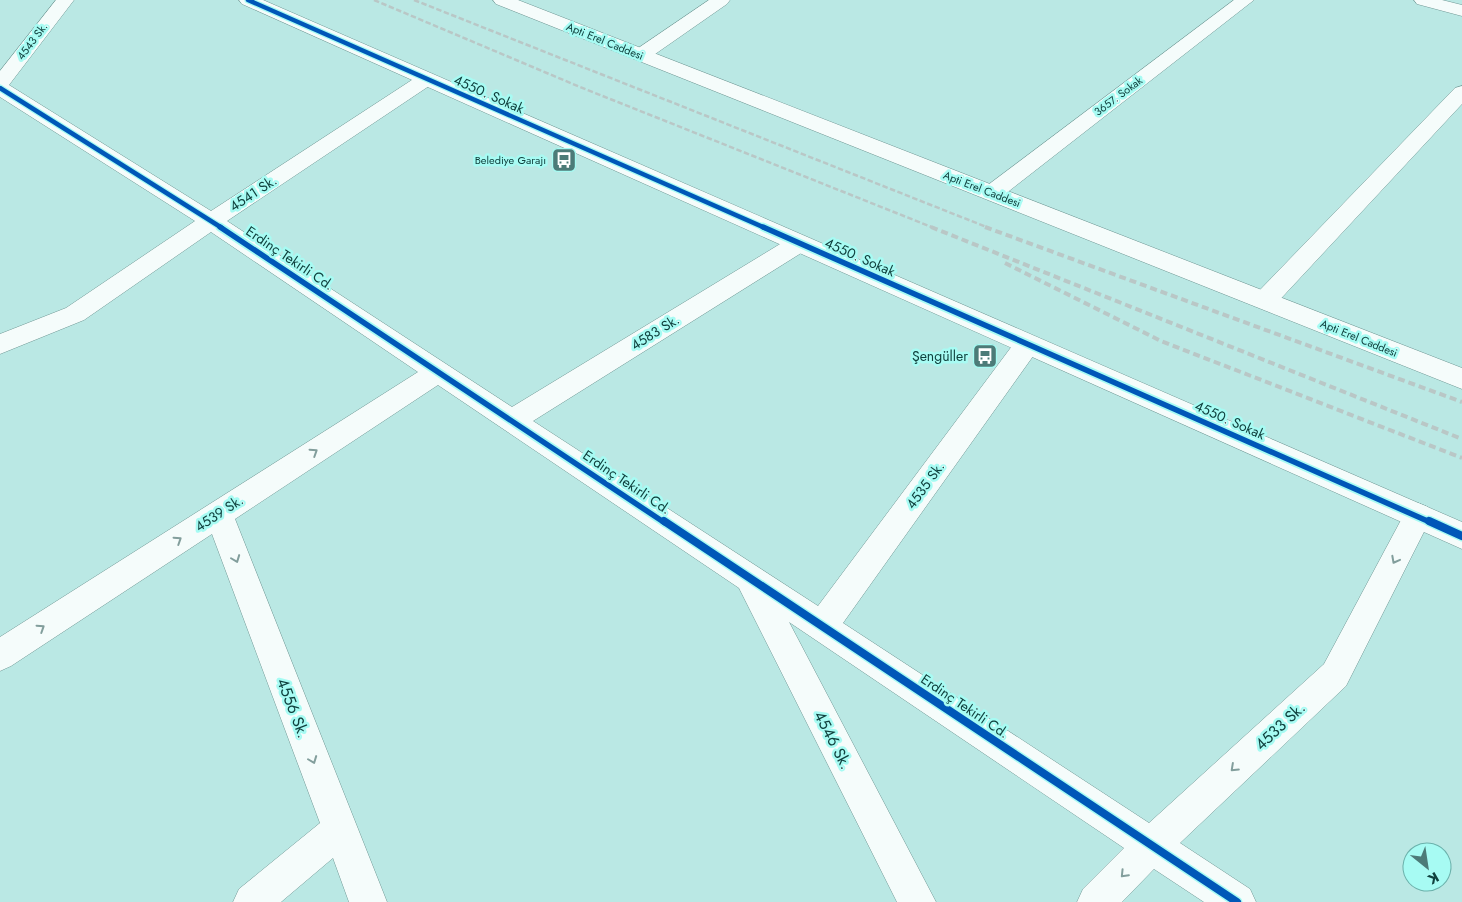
<svg xmlns="http://www.w3.org/2000/svg" width="1462" height="902" font-family="Jost,sans-serif">
  <style>
    .lines { fill: none; stroke-linecap: round; stroke-linejoin: round }
    .minor-casing { stroke: #709794; stroke-width: 1 }
    .tertiary-casing { stroke: #709794; stroke-width: 1 }
    .minor { fill: #f5fcfb; fill-rule: evenodd }
    .tertiary { fill: #f5fcfb; fill-rule: evenodd }
    .rail-far1 { stroke: #b9c7c6; stroke-width: 2.5; stroke-dasharray: 5.5 2.5; stroke-linecap: butt }
    .rail { stroke: #b9c7c6; stroke-width: 4; stroke-dasharray: 7 4; stroke-linecap: butt }
    .cycleway-far2-casing { stroke: #a7fbf3; stroke-width: 7 }
    .cycleway-far1-casing { stroke: #a7fbf3; stroke-width: 9 }
    .cycleway-casing { stroke: #a7fbf3; stroke-width: 11 }
    .cycleway-far2 { stroke: #0057b8; stroke-width: 4.5 }
    .cycleway-far1 { stroke: #0057b8; stroke-width: 5.5 }
    .cycleway { stroke: #0057b8; stroke-width: 8 }
    .oneway { stroke: #829e9c }
    .labels { text-anchor: middle; dominant-baseline: central; stroke-width: 5; stroke-linejoin: round; paint-order: stroke }
    .far-street-label { font-size: 11px; fill: #10413e; stroke: #a7fbf3 }
    .far-poi-label { font-size: 11px; fill: #10413e; stroke: #a7fbf3; text-anchor: end }
    .street-label { font-size: 14px; fill: #10413e; stroke: #a7fbf3 }
    .poi-label { font-size: 14px; fill: #10413e; stroke: #a7fbf3; text-anchor: end }
    .near-street-label { font-size: 16px; fill: #10413e; stroke: #a7fbf3 }
  </style>
  <rect width="100%" height="100%" fill="#bae8e4"/>
  <g class="lines">
    <defs>
      <g id="minor">
        <polygon points="56,0 74,0 9,85 211,211 418,76 425,74 432,76 435,80 432,84 227,221 512,407 790,238 798,236 806,238 809,244 806,250 533,421 818,606 1018,338 1027,335 1036,338 1040,345 1036,352 843,623 1149,823 1324,664 1408,507 1418,503 1428,507 1432,516 1346,686 1180,843 1250,889 1256,902 1204,902 1154,869 1122,902 1077,902 1083,889 1124,848 789,622 936,902 897,902 739,588 438,385 235,519 387,902 349,902 333,858 281,902 233,902 239,889 320,823 212,534 11,666 0,671 0,637 418,372 211,232 84,320 0,354 0,334 66,308 195,221 0,97 0,71"/>
        <polygon points="709,0 730,0 727,4 648,59 641,61 634,59 632,55 634,51"/>
        <polygon points="1234,0 1254,0 1000,198 992,200 984,198 981,193 984,188"/>
        <polygon points="1414,0 1442,0 1462,5 1462,16 1417,4"/>
        <polygon points="1462,86 1462,104 1274,306 1265,309 1256,306 1253,300 1256,294 1455,88"/>
      </g>
      <g id="tertiary">
        <polygon points="239,0 263,0 1462,522 1462,549 242,4"/>
        <polygon points="493,0 518,0 1462,368 1462,389 496,4"/>
      </g>
    </defs>
    <use href="#minor" class="minor-casing"/>
    <use href="#tertiary" class="tertiary-casing"/>
    <use href="#minor" class="minor"/>
    <use href="#tertiary" class="tertiary"/>
    <g class="rail-far1">
      <polyline points="374,0 580,87 934,228"/>
      <polyline points="414,0 989,228"/>
    </g>
    <g class="rail">
      <polyline points="931,227 1462,439"/>
      <polyline points="985,227 1462,402"/>
      <polyline points="1005,263 1161,341 1462,458"/>
    </g>
    <defs>
      <g id="cycleway-far2">
        <polyline points="248,0 765,228"/>
        <polyline points="0,88 222,228"/>
      </g>
      <g id="cycleway-far1">
        <polyline points="220,227 665,523"/>
        <polyline points="763,227 1432,523"/>
      </g>
      <g id="cycleway">
        <polyline points="664,521 1237,902"/>
        <polyline points="1429,521 1462,536"/>
      </g>
    </defs>
    <use href="#cycleway-far2" class="cycleway-far2-casing"/>
    <use href="#cycleway-far1" class="cycleway-far1-casing"/>
    <use href="#cycleway" class="cycleway-casing"/>
    <use href="#cycleway-far2" class="cycleway-far2"/>
    <use href="#cycleway-far1" class="cycleway-far1"/>
    <use href="#cycleway" class="cycleway"/>
  </g>
  <defs><path id="oneway-chevron" d="M-2-3.5L2.5 0L-2 3.5" fill="none" stroke-width="1.6" stroke-linecap="round" stroke-linejoin="round" transform="scale(1.25)"/></defs>
  <g class="oneway">
    <use href="#oneway-chevron" transform="translate(314 452) rotate(-33)"/>
    <use href="#oneway-chevron" transform="translate(178 540) rotate(-33)"/>
    <use href="#oneway-chevron" transform="translate(236 559) rotate(69)"/>
    <use href="#oneway-chevron" transform="translate(1395 560) rotate(118)"/>
    <use href="#oneway-chevron" transform="translate(41 628) rotate(-33)"/>
    <use href="#oneway-chevron" transform="translate(313 760) rotate(69)"/>
    <use href="#oneway-chevron" transform="translate(1234 768) rotate(137)"/>
    <use href="#oneway-chevron" transform="translate(1124 874) rotate(134)"/>
  </g>
  <defs>
    <symbol id="bus-square" viewBox="-11 -11 22 22"><rect x="-9" y="-9" width="18" height="18" rx="4" fill="#4c7b78" stroke="#a7fbf3"/><path d="M-5-6H5V4H4V6H2V4H-2V6H-4V4H-5ZM-3.5-4V0h7V-4ZM-3.5 1.2v1.5H-2V1.2ZM2 1.2v1.5H3.5V1.2Z" fill="#fff"/></symbol>
  </defs>
  <g fill-rule="evenodd">
    <use href="#bus-square" x="550" y="146" width="28" height="28"/>
    <use href="#bus-square" x="971" y="342" width="28" height="28"/>
  </g>
  <g class="labels">
    <g class="far-street-label">
      <text transform="translate(32 41) rotate(-53)">4543 Sk.</text>
      <text transform="translate(605 41) rotate(22)">Apti Erel Caddesi</text>
      <text transform="translate(1118 96) rotate(-37)">3657. Sokak</text>
      <text transform="translate(982 189) rotate(21)">Apti Erel Caddesi</text>
      <text transform="translate(1359 338) rotate(22)">Apti Erel Caddesi</text>
    </g>
    <g class="far-poi-label">
      <text x="546" y="160">Belediye Garajı</text>
    </g>
    <g class="street-label">
      <text transform="translate(489 94) rotate(24)">4550. Sokak</text>
      <text transform="translate(253 193) rotate(-33)">4541 Sk.</text>
      <text transform="translate(860 257) rotate(24)">4550. Sokak</text>
      <text transform="translate(290 258) rotate(34)">Erdinç Tekirli Cd.</text>
      <text transform="translate(655 332) rotate(-32)">4583 Sk.</text>
      <text transform="translate(1230 420) rotate(24)">4550. Sokak</text>
      <text transform="translate(627 482) rotate(34)">Erdinç Tekirli Cd.</text>
      <text transform="translate(925 485) rotate(-54)">4535 Sk.</text>
      <text transform="translate(219 513) rotate(-33)">4539 Sk.</text>
      <text transform="translate(965 706) rotate(34)">Erdinç Tekirli Cd.</text>
    </g>
    <g class="poi-label">
      <text x="968" y="356">Şengüller</text>
    </g>
    <g class="near-street-label">
      <text transform="translate(293 708) rotate(69)">4556 Sk.</text>
      <text transform="translate(1280 726) rotate(-43)">4533 Sk.</text>
      <text transform="translate(833 740) rotate(63)">4546 Sk.</text>
    </g>
  </g>
  <g transform="translate(1427 867) rotate(150)"><circle r="24" fill="#a7fbf3" stroke="#6bb1ab"/>
  <path d="M0-4L9 19L0 12L-9 19Z" fill="#4c7b78"/>
  <text y="-8" font-size="14" font-weight="bold" text-anchor="middle" fill="#10413e">K</text>
  </g>
</svg>
